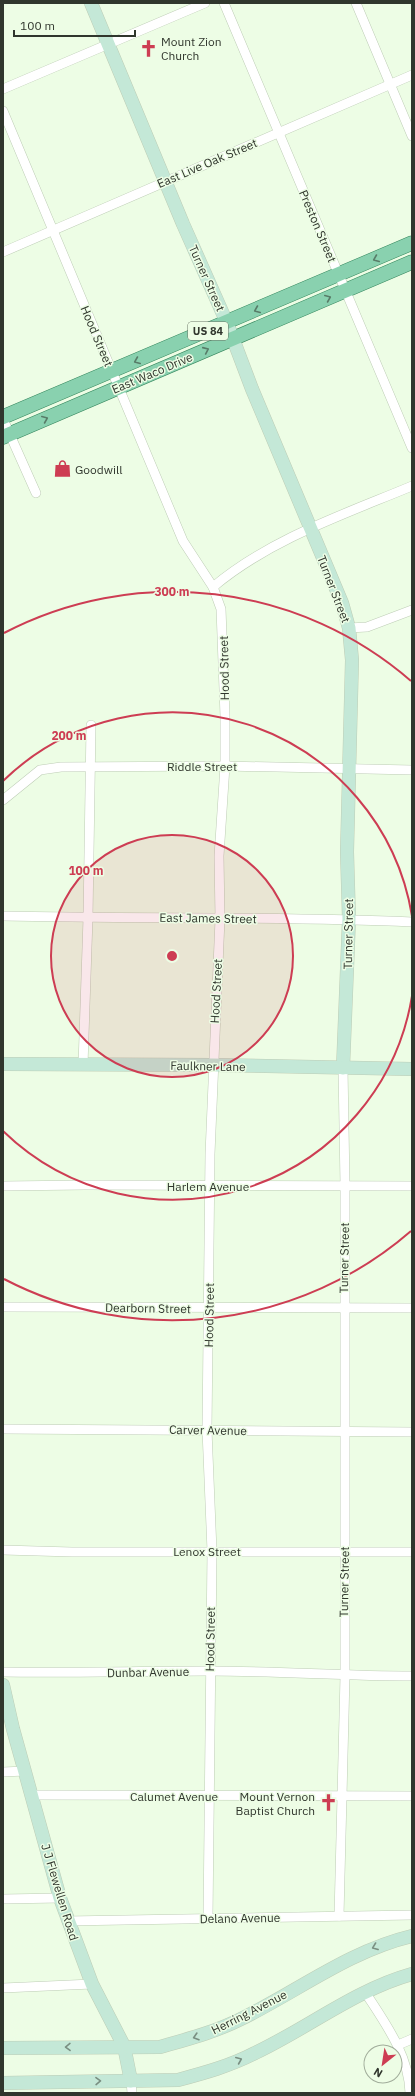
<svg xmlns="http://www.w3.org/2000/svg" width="415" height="2096" font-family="'IBM Plex Sans',sans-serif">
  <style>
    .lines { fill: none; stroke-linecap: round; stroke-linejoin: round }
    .street-casing { stroke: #becdb6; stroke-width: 10 }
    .secondary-casing { stroke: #becdb6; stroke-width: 14 }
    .primary-casing { stroke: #36875e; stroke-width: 15 }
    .street { stroke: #fff; stroke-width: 9 }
    .secondary { stroke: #c4e8d7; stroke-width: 13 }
    .primary { stroke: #89d1af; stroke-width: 14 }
    .oneway { stroke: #587c68 }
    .oneway2 { stroke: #7a8f82 }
    .ring { fill: none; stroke: #cd3d53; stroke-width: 2 }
    .labels { text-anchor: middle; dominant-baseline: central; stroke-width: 3; stroke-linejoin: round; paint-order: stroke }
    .shield { fill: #edfde5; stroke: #697264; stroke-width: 1 }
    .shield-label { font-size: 11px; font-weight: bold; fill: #30362d }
    .poi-label { font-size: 12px; fill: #30362d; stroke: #edfde5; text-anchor: start }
    .street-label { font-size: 12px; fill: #30362d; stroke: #edfde5 }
    .centre { fill: #cd3d53; stroke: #edfde5; stroke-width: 2 }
    .ring-label { font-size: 12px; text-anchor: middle; font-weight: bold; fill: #cd3d53; stroke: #edfde5; stroke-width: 3; stroke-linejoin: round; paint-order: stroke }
  </style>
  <rect width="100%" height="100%" fill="#edfde5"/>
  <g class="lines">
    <defs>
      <g id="street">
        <polyline points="224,3 412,448"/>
        <polyline points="356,3 412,136"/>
        <polyline points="3,89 205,3"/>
        <polyline points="3,111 183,541 213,587 221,609 225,716 225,766 219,856 220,919 210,1154 207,1430 212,1551 208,1919"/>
        <polyline points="3,252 412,75"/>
        <polyline points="3,419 36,493"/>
        <path d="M 213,587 C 270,539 345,514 412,486"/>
        <polyline points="349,628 367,627 412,610"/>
        <polyline points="3,800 40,770 61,767 225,766 412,770"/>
        <path d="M 3,916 C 139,919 276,916 412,922"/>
        <polyline points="83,1065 88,918 91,725"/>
        <polyline points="3,1186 85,1185 412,1186"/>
        <polyline points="3,1307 412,1308"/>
        <polyline points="3,1429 412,1432"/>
        <polyline points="3,1550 72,1552 412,1552"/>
        <path d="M 3,1672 C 72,1673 140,1671 209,1671 C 277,1671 344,1676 412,1676"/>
        <polyline points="3,1772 25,1771"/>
        <polyline points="32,1795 412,1796"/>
        <polyline points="3,1899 60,1898"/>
        <polyline points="339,1916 345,1676 345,1185 343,1068"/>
        <polyline points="67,1921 412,1915"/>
        <polyline points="3,1988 92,1984"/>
        <path d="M 365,1992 C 385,2023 409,2055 410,2093"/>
        <polyline points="398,2045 412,2039"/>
        <polyline points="131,2081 132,2093"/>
      </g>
      <g id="secondary">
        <polyline points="91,3 183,224 227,323 252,389 342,603 349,628 352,660 347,852 349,919 343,1068"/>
        <polyline points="3,1064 213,1065 412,1069"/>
        <polyline points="3,1685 13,1729 60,1898 92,1984 124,2046 131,2081"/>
        <path d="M 3,2048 L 160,2047 C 188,2039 215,2032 241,2019 C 298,1991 349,1951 412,1936"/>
        <path d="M 3,2083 L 178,2080 C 204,2073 230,2066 255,2053 C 308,2028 355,1990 412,1974"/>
      </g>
      <g id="primary">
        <polyline points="3,417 412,243"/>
        <polyline points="3,437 412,262"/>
      </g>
    </defs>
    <use href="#street" class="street-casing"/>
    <use href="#secondary" class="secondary-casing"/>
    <use href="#primary" class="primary-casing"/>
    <use href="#street" class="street"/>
    <use href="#secondary" class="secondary"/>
    <use href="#primary" class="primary"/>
  </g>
  <defs><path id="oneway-chevron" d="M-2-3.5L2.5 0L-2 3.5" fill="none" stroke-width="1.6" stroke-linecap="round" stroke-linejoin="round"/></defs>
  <g class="oneway">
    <use href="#oneway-chevron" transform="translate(376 259) rotate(157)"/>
    <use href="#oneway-chevron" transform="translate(328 298) rotate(-23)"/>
    <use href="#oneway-chevron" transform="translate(257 310) rotate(157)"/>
    <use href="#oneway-chevron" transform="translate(206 350) rotate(-24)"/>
    <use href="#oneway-chevron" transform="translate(137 361) rotate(157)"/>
    <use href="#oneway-chevron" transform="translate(45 419) rotate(-23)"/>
  </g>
  <g class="oneway2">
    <use href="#oneway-chevron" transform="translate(375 1947) rotate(159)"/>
    <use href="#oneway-chevron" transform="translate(196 2037) rotate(163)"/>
    <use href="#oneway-chevron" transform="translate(68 2047) rotate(179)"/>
    <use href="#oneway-chevron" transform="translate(239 2060) rotate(-23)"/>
    <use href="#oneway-chevron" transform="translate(98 2081) rotate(-1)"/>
  </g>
  <circle cx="172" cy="956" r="121" fill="#cd3d53" fill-opacity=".12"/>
  <g class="ring">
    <circle cx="172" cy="956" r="121"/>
    <path d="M412 996A243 243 0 0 1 3 1131M3 781A243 243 0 0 1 412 916"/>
    <path d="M411 1231A364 364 0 0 1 4 1279M4 633A364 364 0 0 1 411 681"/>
  </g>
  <defs>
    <symbol id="church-bare" viewBox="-9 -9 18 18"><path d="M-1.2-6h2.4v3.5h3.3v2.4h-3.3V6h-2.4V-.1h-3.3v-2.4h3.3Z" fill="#cd3d53" stroke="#edfde5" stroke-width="2.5" paint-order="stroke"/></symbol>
    <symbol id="shop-bare" viewBox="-9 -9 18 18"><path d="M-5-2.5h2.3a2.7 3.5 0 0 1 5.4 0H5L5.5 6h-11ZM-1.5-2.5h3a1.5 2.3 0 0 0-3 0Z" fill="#cd3d53" stroke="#edfde5" stroke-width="2.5" paint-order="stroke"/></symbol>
  </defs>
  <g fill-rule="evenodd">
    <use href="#church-bare" x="136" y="36" width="25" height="25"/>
    <use href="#shop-bare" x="50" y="456" width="25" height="25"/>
    <use href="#church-bare" x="316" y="1790" width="25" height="25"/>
  </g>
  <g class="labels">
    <rect class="shield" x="188" y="322" width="40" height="18" rx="3"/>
    <g class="shield-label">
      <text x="208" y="331">US 84</text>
    </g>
    <g class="poi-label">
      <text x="161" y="41">Mount Zion<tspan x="161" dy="14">Church</tspan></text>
      <text x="75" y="469">Goodwill</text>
      <text x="315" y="1796" text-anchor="end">Mount Vernon<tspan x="315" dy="14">Baptist Church</tspan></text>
    </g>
    <g class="street-label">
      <text transform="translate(207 163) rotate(-23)">East Live Oak Street</text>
      <text transform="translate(318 226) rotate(67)">Preston Street</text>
      <text transform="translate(207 278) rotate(66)">Turner Street</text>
      <text transform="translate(97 336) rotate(67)">Hood Street</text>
      <text transform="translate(152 373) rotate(-23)">East Waco Drive</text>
      <text transform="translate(334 589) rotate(69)">Turner Street</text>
      <text transform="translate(224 668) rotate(-91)">Hood Street</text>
      <text x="202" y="766">Riddle Street</text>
      <text transform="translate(208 918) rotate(1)">East James Street</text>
      <text transform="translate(348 934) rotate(-89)">Turner Street</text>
      <text transform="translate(216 991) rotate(-87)">Hood Street</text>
      <text transform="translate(208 1066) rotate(1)">Faulkner Lane</text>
      <text x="208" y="1186">Harlem Avenue</text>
      <text transform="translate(344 1258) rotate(-89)">Turner Street</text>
      <text transform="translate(148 1308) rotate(1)">Dearborn Street</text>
      <text transform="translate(209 1315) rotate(-89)">Hood Street</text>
      <text transform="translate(208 1430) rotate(1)">Carver Avenue</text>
      <text x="207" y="1551">Lenox Street</text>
      <text transform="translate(344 1582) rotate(-89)">Turner Street</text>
      <text transform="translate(210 1639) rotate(-89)">Hood Street</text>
      <text transform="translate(148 1672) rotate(-1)">Dunbar Avenue</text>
      <text x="174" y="1796">Calumet Avenue</text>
      <text transform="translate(60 1892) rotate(73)">J J Flewellen Road</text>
      <text transform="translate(240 1918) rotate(-1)">Delano Avenue</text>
      <text transform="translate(249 2012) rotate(-27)">Herring Avenue</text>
    </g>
  </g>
  <circle cx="172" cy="956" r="6" class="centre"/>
  <g class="ring-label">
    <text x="172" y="596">300 m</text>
    <text x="69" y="740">200 m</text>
    <text x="86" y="875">100 m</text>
  </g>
  <rect width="415" height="2096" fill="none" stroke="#30362d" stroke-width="8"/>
  <g transform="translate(383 2064) rotate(210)"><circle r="19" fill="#edfde5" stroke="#a1ad9b"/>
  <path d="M0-3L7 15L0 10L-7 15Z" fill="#cd3d53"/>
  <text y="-6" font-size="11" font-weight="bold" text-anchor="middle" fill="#30362d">N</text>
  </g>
  <path d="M14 30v6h121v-6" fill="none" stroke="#30362d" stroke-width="2"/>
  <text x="20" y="30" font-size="12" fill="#30362d" stroke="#edfde5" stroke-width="3" paint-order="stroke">100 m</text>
</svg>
